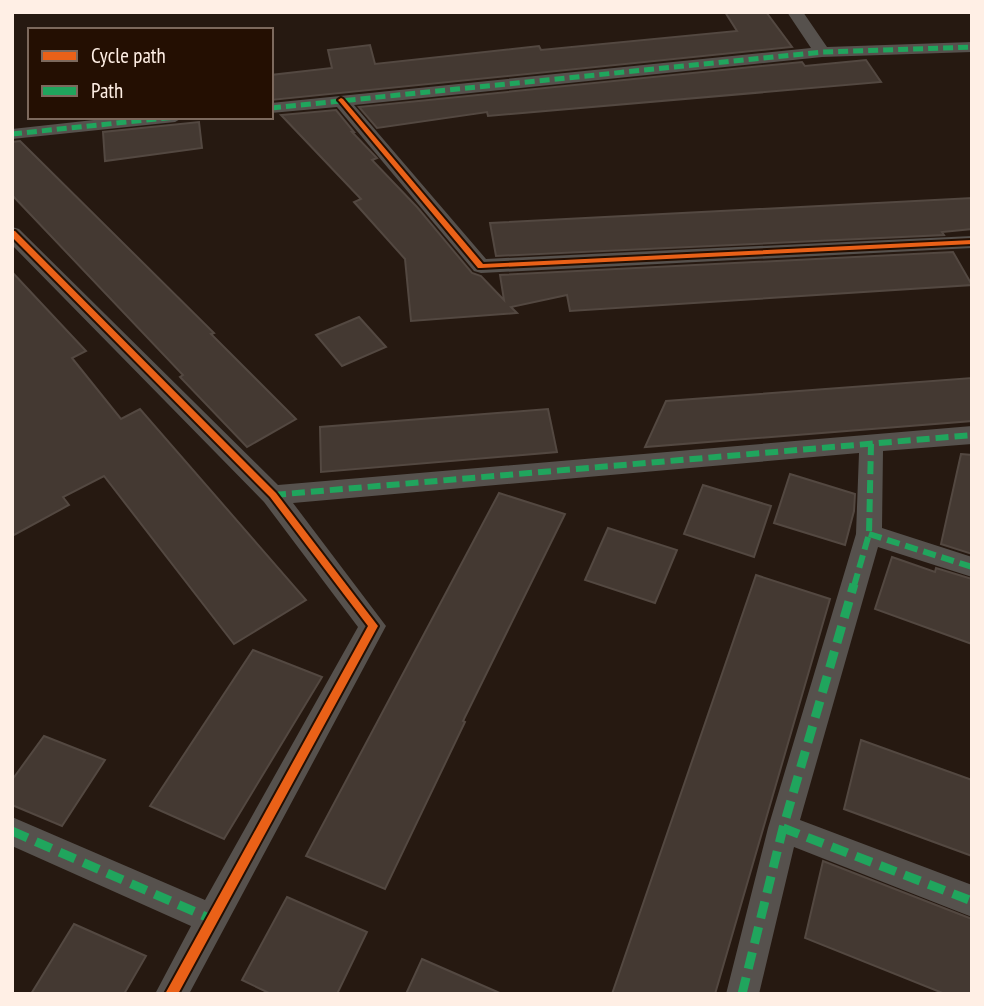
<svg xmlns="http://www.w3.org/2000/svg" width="984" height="1006" font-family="'PT Sans Narrow',sans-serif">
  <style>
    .building { fill: #443932; stroke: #534841; stroke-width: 2 }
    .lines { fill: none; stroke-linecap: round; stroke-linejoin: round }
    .street { fill: #56514d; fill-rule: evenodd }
    .quiet-far2 { stroke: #20a55d; stroke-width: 5; stroke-dasharray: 10 5; stroke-linecap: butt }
    .quiet-far1 { stroke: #20a55d; stroke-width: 6; stroke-dasharray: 13 6; stroke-linecap: butt }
    .quiet { stroke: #20a55d; stroke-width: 9; stroke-dasharray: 17 9; stroke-linecap: butt }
    .cycleway-casing { stroke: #240f02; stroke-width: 4 }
    .cycleway { fill: #ea6118; fill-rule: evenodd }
  </style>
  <rect width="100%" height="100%" fill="#261911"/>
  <g class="building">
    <polygon points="725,12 766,12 792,47 271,100 271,75 332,68 328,50 370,45 375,64 539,46 541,50 737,31"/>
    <polygon points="866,60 881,82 488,116 487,112 377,128 359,107 802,62 805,66"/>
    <polygon points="336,110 354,132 352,132 377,158 372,160 417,207 472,273 481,276 504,300 500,275 953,252 972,285 570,311 567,295 511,307 517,313 411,321 405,259 354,202 361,199 281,115"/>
    <polygon points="199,122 202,148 105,161 103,132"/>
    <polygon points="20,141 214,333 211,334 296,419 247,447 180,377 183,375 12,195 12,142"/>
    <polygon points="972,198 972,229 942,232 944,235 496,256 490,223"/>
    <polygon points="12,272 86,351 72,358 121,419 140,409 306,600 234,644 104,476 63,497 69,505 12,536"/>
    <polygon points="359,317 386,347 342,366 316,335"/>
    <polygon points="972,378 972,421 645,447 666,401"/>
    <polygon points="548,409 557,452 321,472 320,427"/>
    <polygon points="961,454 972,455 972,554 941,544"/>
    <polygon points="790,474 855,494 854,511 845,545 774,523"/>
    <polygon points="703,485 771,506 754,557 684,534"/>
    <polygon points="499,493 565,514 463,721 465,722 385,889 306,856"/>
    <polygon points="608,528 677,550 655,603 585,580"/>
    <polygon points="892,557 935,572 936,568 972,579 972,644 875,609"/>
    <polygon points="756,575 830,599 715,994 612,994"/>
    <polygon points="253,650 322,677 224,839 150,806"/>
    <polygon points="44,736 105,760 62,826 12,805 12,780"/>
    <polygon points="861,740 972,780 972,856 844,809"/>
    <polygon points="823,861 972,919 972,994 945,994 805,938"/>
    <polygon points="287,897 367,932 337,994 271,994 242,980"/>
    <polygon points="74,924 146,956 124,994 31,994"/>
    <polygon points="422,959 502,994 406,994"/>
  </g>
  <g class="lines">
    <g class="street">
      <polygon points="787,12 803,12 827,47 972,42 972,52 822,57 354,105 486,259 972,236 972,248 481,273 474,271 337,107 271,113 271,103 811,48"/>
      <polygon points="121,117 184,117 175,122 12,139 12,129"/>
      <polygon points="12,227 19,229 278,485 972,426 972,444 883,451 882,528 972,557 972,577 878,547 800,820 972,885 972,917 794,847 759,994 726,994 768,828 856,534 859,453 293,503 386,626 189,994 155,994 191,926 12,846 12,817 205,900 358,627 264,502 12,245"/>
    </g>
    <g class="quiet-far2">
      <polyline points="271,108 822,52 972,47"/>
      <polyline points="12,134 175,117"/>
    </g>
    <g class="quiet-far1">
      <polyline points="273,495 972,435"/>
      <polyline points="869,534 972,567"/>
      <polyline points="854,586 869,534 871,444"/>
    </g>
    <g class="quiet">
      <polyline points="783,828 972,901"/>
      <polyline points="12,831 211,919"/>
      <polyline points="742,994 783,828 854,584"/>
    </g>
    <defs>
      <g id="cycleway">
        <polygon points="341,98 343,99 483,264 972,240 972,244 481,268 478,268 339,101 338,100"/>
        <polygon points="12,231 15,231 276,493 378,626 178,994 165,994 368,626 270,497 12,237"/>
      </g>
    </defs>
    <use href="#cycleway" class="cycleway-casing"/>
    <use href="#cycleway" class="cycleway"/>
  </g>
  <rect width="984" height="1006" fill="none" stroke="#ffefe5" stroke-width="28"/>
  <rect x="28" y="28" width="245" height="91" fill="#240f02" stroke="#7c695d" stroke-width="2"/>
  <rect x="42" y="51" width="35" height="10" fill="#ea6118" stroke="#7c695d" stroke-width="2"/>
  <text x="91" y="63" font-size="21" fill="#ffefe5">Cycle path</text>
  <rect x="42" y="86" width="35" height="10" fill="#20a55d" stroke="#7c695d" stroke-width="2"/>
  <text x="91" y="98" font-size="21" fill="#ffefe5">Path</text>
</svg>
